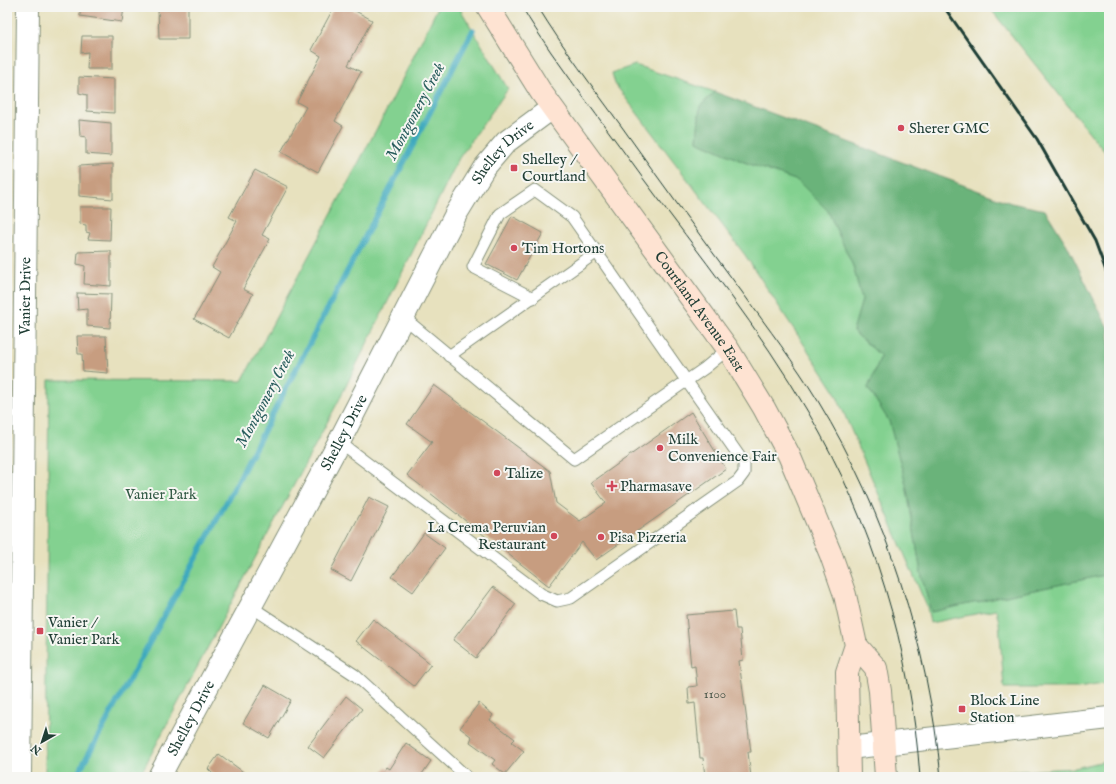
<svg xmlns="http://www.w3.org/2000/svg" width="1116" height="784" font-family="'IM FELL English',serif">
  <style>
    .green { fill: #83d190; stroke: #518762 }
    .forest { fill: #6ab37a; stroke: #447857 }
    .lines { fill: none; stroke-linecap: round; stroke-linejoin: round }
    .stream { stroke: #3ea9be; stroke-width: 5.5 }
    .building { fill: #c79d80 }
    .service-casing { stroke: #838f79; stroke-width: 13 }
    .minor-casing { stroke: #838f79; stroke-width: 24 }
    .tertiary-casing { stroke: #838f79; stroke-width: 24 }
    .secondary-casing { stroke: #838f79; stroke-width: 24 }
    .service { stroke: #fff; stroke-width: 11 }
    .minor { stroke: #fff; stroke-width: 22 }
    .tertiary { stroke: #fff; stroke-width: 22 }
    .secondary { stroke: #fee3d2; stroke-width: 22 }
    .tram { stroke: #1f3d34; stroke-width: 1 }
    .rail { stroke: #1f3d34; stroke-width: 3 }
    .poi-dot { fill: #d1495b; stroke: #f6f6f2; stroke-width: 1.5 }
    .labels { text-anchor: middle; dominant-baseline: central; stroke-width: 4; stroke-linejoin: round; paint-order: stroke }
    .number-label { font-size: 13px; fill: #495547 }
    .poi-label { font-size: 15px; fill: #1f3d34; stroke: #f6f6f2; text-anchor: start }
    .street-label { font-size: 15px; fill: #1f3d34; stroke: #f6f6f2 }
    .park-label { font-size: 15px; fill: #335b46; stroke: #f6f6f2 }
    .water-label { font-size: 16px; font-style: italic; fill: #285d5d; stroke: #f6f6f2 }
  </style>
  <rect width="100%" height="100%" fill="#f6f6f2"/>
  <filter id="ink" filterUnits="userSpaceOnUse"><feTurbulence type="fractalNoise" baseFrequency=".025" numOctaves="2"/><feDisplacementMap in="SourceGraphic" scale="8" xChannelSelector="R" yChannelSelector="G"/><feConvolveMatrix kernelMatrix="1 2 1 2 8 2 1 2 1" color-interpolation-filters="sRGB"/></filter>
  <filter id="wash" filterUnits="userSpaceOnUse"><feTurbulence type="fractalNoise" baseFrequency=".012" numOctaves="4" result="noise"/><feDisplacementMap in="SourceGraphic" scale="16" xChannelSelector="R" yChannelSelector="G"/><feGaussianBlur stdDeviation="0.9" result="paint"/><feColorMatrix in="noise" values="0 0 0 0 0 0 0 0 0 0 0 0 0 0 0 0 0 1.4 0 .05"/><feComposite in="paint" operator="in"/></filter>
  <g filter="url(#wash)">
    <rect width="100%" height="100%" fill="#e7e1be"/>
    <g class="green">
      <polygon points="438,7 459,7 508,89 459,158 338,402 139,777 45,777 49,380 242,381 392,100"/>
      <polygon points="989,7 1109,7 1109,157"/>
      <polygon points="635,65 715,92 700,106 697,141 744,162 798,181 828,211 853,266 862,300 853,331 881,356 868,388 889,421 906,484 921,573 931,612 1109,574 1109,683 1078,688 1004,688 999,622 996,610 930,623 927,607 834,390 745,255 615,84 612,73"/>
      <polygon points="1109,760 1109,777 1002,777 1003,772 1075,768"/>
    </g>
    <polygon class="forest" points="715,92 1011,203 1045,210 1067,245 1109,330 1109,574 931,612 921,573 906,484 889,421 868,388 881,356 853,331 862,300 853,266 828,211 798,181 744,162 697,141 700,106"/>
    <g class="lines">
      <polyline class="stream" points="76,777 232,492 473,30"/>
    </g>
    <g id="blocks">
      <g class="building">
        <polygon points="80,7 124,7 122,22 80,16"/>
        <polygon points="158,7 188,7 188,39 159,39"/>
        <polygon points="334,7 348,7 372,20 348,65 361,72 335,121 343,126 318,172 281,152 306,107 297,102 321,56 311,50"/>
        <polygon points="82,36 112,36 112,69 87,69 88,52 81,53"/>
        <polygon points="79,77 114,79 114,113 87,111 87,95 79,93"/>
        <polygon points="79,120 111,123 111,156 86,154 86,137 80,136"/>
        <polygon points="113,164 113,199 79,196 79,166"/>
        <polygon points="255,170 288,187 262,235 270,239 243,289 253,294 229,338 194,319 220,272 212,267 237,221 229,217"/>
        <polygon points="80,207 111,207 110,240 88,239 90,233 86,232 86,225 80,224"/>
        <polygon points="512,216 543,233 517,280 486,264"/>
        <polygon points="111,251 111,286 84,284 85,266 77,264 78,252"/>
        <polygon points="77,293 111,294 110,328 87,326 87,309 78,310"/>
        <polygon points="77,336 106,336 108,373 83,371 82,354 78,354"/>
        <polygon points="434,385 550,471 556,503 580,521 606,503 591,483 691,412 726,469 596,560 582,542 549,586 407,475 432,442 407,424"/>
        <polygon points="369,497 389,507 351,581 331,570"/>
        <polygon points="424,533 445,548 413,592 392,577"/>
        <polygon points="493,587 516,604 476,658 453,640"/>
        <polygon points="734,611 736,629 740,629 743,660 739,661 751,752 748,752 751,777 705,777 703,758 700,758 695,703 689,704 688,687 697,686 695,666 691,667 686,615"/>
        <polygon points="373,619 431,664 414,686 356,641"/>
        <polygon points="265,685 291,700 269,738 243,723"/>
        <polygon points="346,696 362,709 324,758 308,746"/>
        <polygon points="479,703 493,715 490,720 515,739 512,742 524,751 505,774 492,764 495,760 470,742 472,737 460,728"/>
        <polygon points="406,743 431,761 420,777 379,777 386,767 389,769"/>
        <polygon points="219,754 246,774 244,777 214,777 215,776 208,769"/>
      </g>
    </g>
  </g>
  <g filter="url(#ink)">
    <use href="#blocks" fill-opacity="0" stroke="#838f79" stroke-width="1"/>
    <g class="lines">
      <defs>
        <g id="service">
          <polyline points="403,317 574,459 705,368 728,349"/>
          <polyline points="449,356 597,252"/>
          <polyline points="339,442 541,594 557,601 571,598 738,481 744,473 744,463 572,217 535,190 500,214 473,267 533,298"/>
          <polyline points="250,606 355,675 467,777"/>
        </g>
        <g id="minor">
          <path id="s1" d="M 20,777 L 28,7"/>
          <path id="s2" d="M 159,777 L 339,442 L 456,214 L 484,168 L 506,142 L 552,108"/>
        </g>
        <polyline id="tertiary" points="849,748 1109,718"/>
        <g id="secondary">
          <path id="s3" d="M 488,7 L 541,92 L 728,349 L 764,408 L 789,455 L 831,555 L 845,595 L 856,645 L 847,672 L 849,777"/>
          <polyline points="856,645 876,668 880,691 886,777"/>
        </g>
      </defs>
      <use href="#service" class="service-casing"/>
      <use href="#minor" class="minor-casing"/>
      <use href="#tertiary" class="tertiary-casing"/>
      <use href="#secondary" class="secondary-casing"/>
      <use href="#service" class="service"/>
      <use href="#minor" class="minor"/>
      <use href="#tertiary" class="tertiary"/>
      <use href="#secondary" class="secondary"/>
      <g class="tram">
        <path d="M 522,7 C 531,23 541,37 551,52 C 580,94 612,135 642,177 C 699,254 760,329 808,412 C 873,523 911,649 920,777"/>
        <path d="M 538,7 C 563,48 593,87 622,127 C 661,182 701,237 742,292 C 768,328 795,363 818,401 C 887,514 928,645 941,777"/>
      </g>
      <polyline class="rail" points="944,7 1037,139 1095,241 1109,279"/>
    </g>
  </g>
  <g class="poi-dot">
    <circle cx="901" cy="128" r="4"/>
    <rect x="510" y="164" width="8" height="8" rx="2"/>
    <circle cx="514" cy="248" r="4"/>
    <circle cx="660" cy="448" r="4"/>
    <circle cx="497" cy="473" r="4"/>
    <path d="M610 480h4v4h4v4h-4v4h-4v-4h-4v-4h4z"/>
    <circle cx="554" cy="536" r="4"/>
    <circle cx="601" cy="537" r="4"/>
    <rect x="36" y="627" width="8" height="8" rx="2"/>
    <rect x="958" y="705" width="8" height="8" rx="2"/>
  </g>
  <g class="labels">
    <g class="number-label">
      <text x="715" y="694">1100</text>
    </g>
    <g class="poi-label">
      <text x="909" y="128">Sherer GMC</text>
      <text x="522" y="159">Shelley /<tspan x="522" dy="17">Courtland</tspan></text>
      <text x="522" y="248">Tim Hortons</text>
      <text x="668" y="439">Milk<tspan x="668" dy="17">Convenience Fair</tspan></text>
      <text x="505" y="473">Talize</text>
      <text x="620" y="486">Pharmasave</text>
      <text x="546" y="527" text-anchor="end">La Crema Peruvian<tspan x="546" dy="17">Restaurant</tspan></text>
      <text x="609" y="537">Pisa Pizzeria</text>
      <text x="48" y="622">Vanier /<tspan x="48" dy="17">Vanier Park</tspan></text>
      <text x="970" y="700">Block Line<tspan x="970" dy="17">Station</tspan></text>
    </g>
    <g class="street-label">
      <text stroke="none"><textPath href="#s2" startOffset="715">Shelley Drive</textPath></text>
      <text stroke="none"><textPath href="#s1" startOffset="481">Vanier Drive</textPath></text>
      <text stroke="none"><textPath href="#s3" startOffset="371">Courtland Avenue East</textPath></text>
      <text stroke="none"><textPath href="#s2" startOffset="391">Shelley Drive</textPath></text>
      <text stroke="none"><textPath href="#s2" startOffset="67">Shelley Drive</textPath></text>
    </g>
    <g class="park-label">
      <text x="161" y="494">Vanier Park</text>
    </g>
    <g class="water-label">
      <text transform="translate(416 112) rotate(-62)">Montgomery Creek</text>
      <text transform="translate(266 399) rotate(-62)">Montgomery Creek</text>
    </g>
  </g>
  <rect width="1116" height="784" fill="none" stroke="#f6f6f2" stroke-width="24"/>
  <g transform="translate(42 742) rotate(219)" stroke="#f6f6f2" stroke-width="3" paint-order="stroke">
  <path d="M0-3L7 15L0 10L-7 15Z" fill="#1f3d34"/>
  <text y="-6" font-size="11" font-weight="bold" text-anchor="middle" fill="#1f3d34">N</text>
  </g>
</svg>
